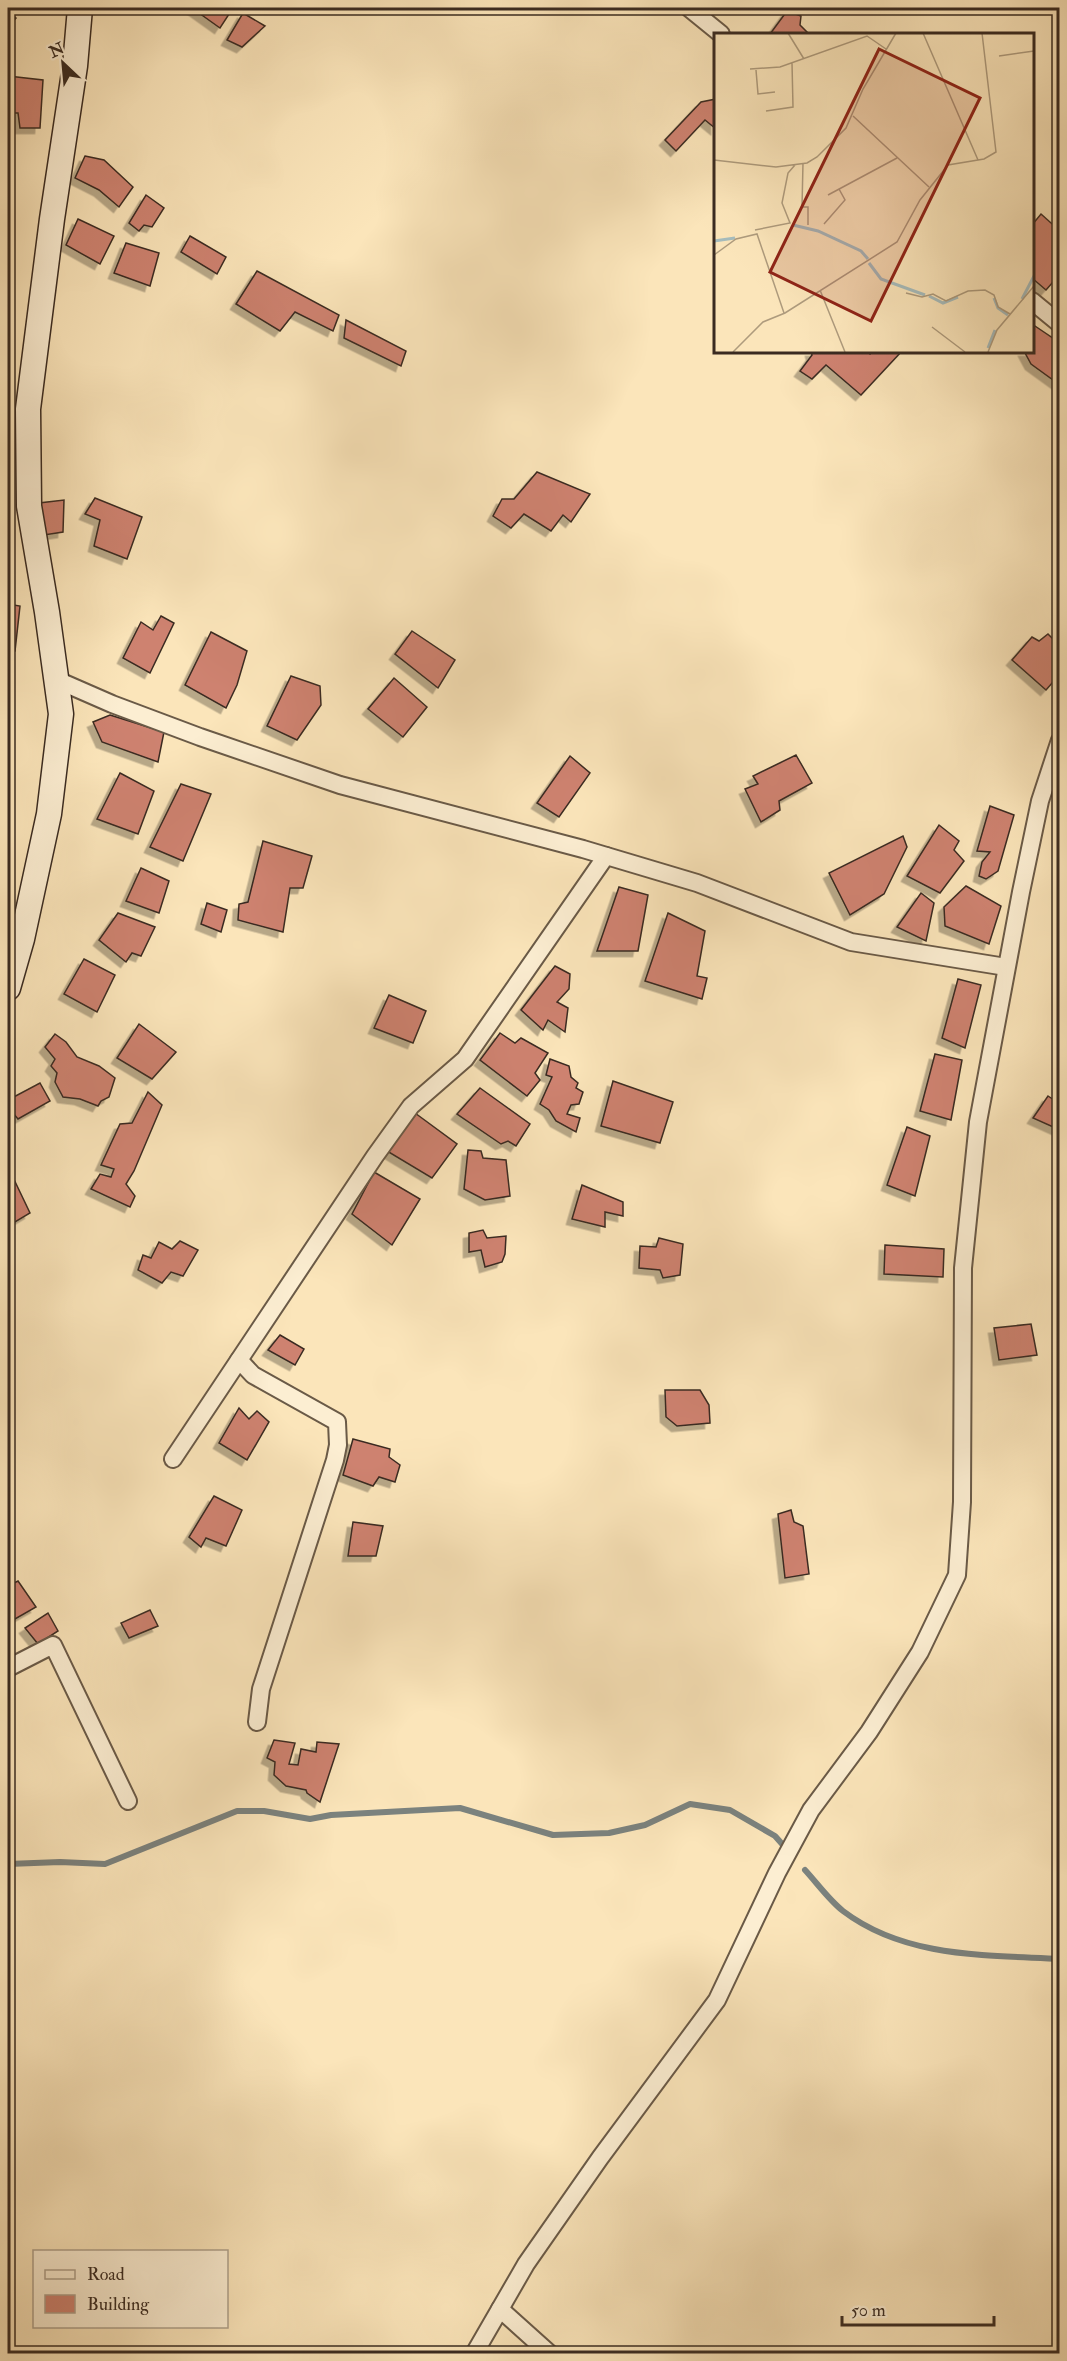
<svg xmlns="http://www.w3.org/2000/svg" width="1067" height="2361" font-family="'IM FELL Double Pica',serif">
  <style>
    .lines { fill: none; stroke-linecap: round; stroke-linejoin: round }
    .stream { stroke: #7b827e; stroke-width: 6 }
    .building { fill: #ce8270; stroke: #3a2b21; stroke-width: 1.5; filter: url(#shadow) }
    .minor-casing { stroke: #6a5a47; stroke-width: 20 }
    .secondary-casing { stroke: #3a2b21; stroke-width: 27 }
    .minor { stroke: #fceed2; stroke-width: 16 }
    .secondary { stroke: #fceed2; stroke-width: 24 }
    .inset-river { fill: none; stroke: #a6bcbc; stroke-width: 3 }
    .inset-road { fill: none; stroke: #ae9b7d; stroke-width: 1.5 }
    .view { fill: #8f2418; fill-opacity: 0.15; stroke: #8f2418; stroke-width: 3 }
    .inset-edge { fill: none; stroke: #3a2b21; stroke-width: 3 }
  </style>
  <defs>
    <filter id="shadow"><feDropShadow dx="-5.5" dy="5.5" stdDeviation="0" flood-color="#0004"/></filter>
  </defs>
  <rect width="100%" height="100%" fill="#fbe5ba"/>
  <filter id="stains"><feTurbulence type="fractalNoise" baseFrequency=".00333" numOctaves="4"/><feColorMatrix values="0 0 0 0 .2 0 0 0 0 .09 0 0 0 0 .02 0 0 0 .5 -.17"/></filter>
  <radialGradient id="worn" r=".72"><stop offset=".6" stop-color="#630" stop-opacity="0"/><stop offset="1" stop-color="#630" stop-opacity=".3"/></radialGradient>
  <g class="lines">
    <g class="stream">
      <polyline points="8,1864 60,1862 105,1864 237,1811 264,1811 310,1819 331,1815 460,1808 553,1835 609,1833 645,1825 690,1804 730,1810 775,1836 783,1845"/>
      <path d="M 805,1870 C 817,1883 829,1900 843,1911 C 905,1958 985,1955 1060,1959"/>
    </g>
  </g>
  <g class="building">
    <polygon points="192,8 233,8 220,28"/>
    <polygon points="8,11 16,18 8,27"/>
    <polygon points="787,11 801,16 800,25 809,34 770,34"/>
    <polygon points="243,13 265,26 242,47 227,40"/>
    <polygon points="8,76 43,80 40,128 20,128 18,113 8,113"/>
    <polygon points="716,99 716,129 705,120 676,151 665,140 701,102"/>
    <polygon points="85,156 104,160 133,187 119,207 99,190 75,178"/>
    <polygon points="146,195 164,208 152,227 144,225 139,231 129,223"/>
    <polygon points="1041,214 1060,231 1060,274 1046,290 1032,278 1032,225"/>
    <polygon points="78,219 114,236 100,264 66,245"/>
    <polygon points="190,236 226,257 217,274 181,252"/>
    <polygon points="126,243 159,253 150,286 114,273"/>
    <polygon points="257,271 339,315 333,331 295,312 280,331 236,304"/>
    <polygon points="346,320 406,351 401,366 344,338"/>
    <polygon points="1032,324 1060,343 1060,385 1031,364 1024,351 1032,351"/>
    <polygon points="811,351 866,351 870,354 872,351 902,351 861,395 826,365 812,379 800,371 812,355"/>
    <polygon points="537,472 590,494 571,522 563,515 551,531 524,514 511,528 493,516 502,499 514,499"/>
    <polygon points="95,498 142,517 127,559 94,546 100,520 85,514"/>
    <polygon points="64,500 63,532 44,535 39,503"/>
    <polygon points="8,604 20,606 15,651 8,651"/>
    <polygon points="161,616 174,623 150,673 123,658 141,622 153,630"/>
    <polygon points="412,631 455,660 438,688 395,654"/>
    <polygon points="211,632 247,651 237,685 226,708 185,685"/>
    <polygon points="1048,634 1060,646 1060,674 1046,690 1012,660 1032,637 1039,641"/>
    <polygon points="291,676 320,686 321,705 297,740 267,726"/>
    <polygon points="394,678 427,707 403,737 368,709"/>
    <polygon points="110,715 164,732 158,762 102,742 93,722"/>
    <polygon points="796,755 812,783 779,801 780,810 761,822 745,789 758,784 753,776"/>
    <polygon points="570,756 590,773 559,817 537,803"/>
    <polygon points="120,773 154,791 138,834 97,819"/>
    <polygon points="181,784 211,794 183,861 150,847"/>
    <polygon points="990,806 1014,815 998,871 986,879 979,876 982,862 990,852 977,851"/>
    <polygon points="939,825 959,841 954,850 964,861 940,893 907,876"/>
    <polygon points="903,836 907,847 884,894 850,915 829,873"/>
    <polygon points="263,841 312,856 303,888 290,888 283,932 238,920 239,904 248,902"/>
    <polygon points="141,868 169,881 159,913 126,901"/>
    <polygon points="966,886 1001,906 989,944 945,926 944,907"/>
    <polygon points="619,887 648,895 638,951 597,951"/>
    <polygon points="921,893 934,903 926,941 897,927"/>
    <polygon points="207,903 227,910 221,932 201,924"/>
    <polygon points="118,913 155,927 141,956 132,953 126,962 99,940"/>
    <polygon points="668,913 705,931 697,976 707,978 702,999 645,981"/>
    <polygon points="84,959 115,975 97,1012 64,994"/>
    <polygon points="555,966 570,974 569,989 557,1002 568,1008 565,1032 548,1020 543,1030 521,1010"/>
    <polygon points="958,979 981,985 965,1048 942,1038"/>
    <polygon points="389,995 426,1011 413,1043 374,1028"/>
    <polygon points="139,1024 176,1052 152,1079 117,1058"/>
    <polygon points="500,1033 515,1043 521,1038 548,1053 535,1073 540,1080 527,1096 480,1060"/>
    <polygon points="55,1034 66,1042 77,1057 99,1066 115,1078 109,1097 101,1101 98,1106 80,1099 63,1097 55,1082 57,1073 51,1066 55,1059 45,1047"/>
    <polygon points="935,1054 962,1060 951,1120 920,1111"/>
    <polygon points="550,1059 569,1066 571,1077 578,1083 576,1088 583,1092 579,1104 571,1105 567,1114 580,1118 576,1132 556,1121 549,1110 540,1104 552,1077 546,1075"/>
    <polygon points="613,1081 673,1102 660,1143 601,1126"/>
    <polygon points="40,1083 50,1101 18,1119 8,1107 8,1100"/>
    <polygon points="480,1088 530,1124 516,1146 508,1141 501,1144 457,1114"/>
    <polygon points="148,1092 162,1105 134,1171 126,1184 135,1196 130,1207 91,1189 100,1174 111,1177 114,1169 101,1165 120,1124 132,1123"/>
    <polygon points="1048,1096 1060,1104 1060,1130 1033,1118"/>
    <polygon points="415,1113 457,1144 432,1178 387,1151"/>
    <polygon points="907,1127 930,1136 915,1196 887,1185"/>
    <polygon points="468,1150 481,1151 483,1158 506,1160 510,1196 485,1200 464,1189"/>
    <polygon points="9,1169 30,1213 10,1225 8,1219 8,1170"/>
    <polygon points="374,1172 420,1199 392,1245 352,1214"/>
    <polygon points="582,1185 623,1202 623,1216 605,1212 605,1227 572,1219"/>
    <polygon points="483,1230 487,1238 506,1236 505,1254 502,1262 485,1267 481,1250 469,1252 469,1233"/>
    <polygon points="659,1238 683,1244 680,1275 663,1278 660,1270 639,1268 640,1246 656,1247"/>
    <polygon points="180,1241 198,1250 183,1276 171,1272 162,1283 138,1270 143,1255 151,1258 159,1242 172,1249"/>
    <polygon points="885,1245 944,1249 943,1277 884,1274"/>
    <polygon points="1031,1324 1037,1355 999,1360 994,1328"/>
    <polygon points="280,1335 304,1349 295,1365 268,1350"/>
    <polygon points="665,1390 700,1390 709,1405 710,1423 677,1426 666,1417"/>
    <polygon points="239,1408 249,1419 257,1411 269,1422 247,1460 219,1443"/>
    <polygon points="353,1439 390,1449 389,1457 400,1465 395,1482 379,1477 373,1486 343,1475"/>
    <polygon points="214,1496 242,1510 226,1546 206,1538 201,1547 189,1537"/>
    <polygon points="791,1510 794,1522 803,1526 809,1574 785,1578 778,1514"/>
    <polygon points="353,1522 383,1526 376,1556 348,1556"/>
    <polygon points="18,1581 36,1607 8,1623 8,1586"/>
    <polygon points="150,1610 158,1626 129,1638 121,1623"/>
    <polygon points="48,1613 58,1631 38,1644 25,1628"/>
    <polygon points="274,1740 295,1743 289,1764 298,1765 301,1749 316,1752 317,1742 339,1744 320,1802 307,1793 306,1790 286,1786 274,1775 275,1762 267,1758"/>
  </g>
  <g class="lines">
    <defs>
      <g id="minor">
        <polyline points="689,8 721,34"/>
        <polyline points="1032,301 1060,324"/>
        <polyline points="57,680 112,704 200,737 340,785 583,849 697,883 851,942 1006,967"/>
        <polyline points="239,1360 253,1375 337,1422 338,1445 335,1460 261,1689 257,1722"/>
        <polyline points="173,1459 375,1156 411,1106 465,1059 606,856"/>
        <polyline points="8,1668 53,1645 128,1801"/>
        <polyline points="500,2309 550,2354"/>
        <polyline points="474,2354 526,2264 600,2158 717,2000 777,1873 811,1810 869,1732 920,1652 957,1575 962,1502 963,1268 978,1122 1021,892 1040,801 1060,740"/>
      </g>
      <polyline id="secondary" points="8,988 22,939 49,814 61,714 47,612 29,506 28,409 52,219 75,66 80,8"/>
    </defs>
    <use href="#minor" class="minor-casing"/>
    <use href="#secondary" class="secondary-casing"/>
    <use href="#minor" class="minor"/>
    <use href="#secondary" class="secondary"/>
  </g>
  <g transform="translate(714 33)">
    <rect width="320" height="320" fill="#fbe5ba"/>
    <path class="inset-river" d="M 79,192 L 104,198 L 147,218 L 154,226M 0,208 L 21,205M 155,230 L 167,246 L 211,262M 215,263 L 229,270 L 244,264M 280,265 L 284,275 L 294,282M 308,266 L 320,243M 274,315 L 281,297"/>
    <path class="inset-road" d="M 74,0 L 90,26M 209,0 L 264,127M 285,23 L 320,18M 36,36 L 66,34 L 153,3 L 172,16M 42,37 L 44,61 L 61,59M 52,78 L 79,74 L 78,30M 139,83 L 215,154M 0,127 L 62,134 L 93,130 L 103,124 L 132,95 L 149,56 L 182,0M 89,130 L 88,174 L 94,174 L 94,192M 114,162 L 183,125M 110,191 L 131,167 L 125,156M 41,197 L 76,190 L 68,170 L 74,140 L 81,132M 0,222 L 22,206 L 43,201 L 70,280M 106,257 L 131,319M 192,260 L 208,264 L 219,261 L 232,268 L 254,258 L 271,257 L 280,262 L 284,274 L 296,281M 218,294 L 251,319M 19,319 L 49,289 L 71,280 L 183,209 L 206,167 L 234,132 L 270,126 L 282,119 L 268,0M 274,319 L 283,297 L 320,253"/>
    <path class="view" d="M 165,16 L 266,65 L 157,288 L 56,239 Z"/>
    <rect width="320" height="320" class="inset-edge"/>
  </g>
  <rect width="1067" height="2361" fill="none" stroke="#fbe5ba" stroke-width="30"/>
  <rect x="9" y="9" width="1049" height="2343" fill="none" stroke="#3a2b21" stroke-width="3"/>
  <rect x="15" y="15" width="1037" height="2331" fill="none" stroke="#3a2b21" stroke-width="1.5"/>
  <rect x="33" y="2250" width="195" height="78" fill="#fceed2" stroke="#aea08b" stroke-width="1.5"/>
  <rect x="45" y="2270" width="30" height="9" fill="#fceed2" stroke="#aea08b" stroke-width="1.5"/>
  <text x="87" y="2280" font-size="18" fill="#3a2b21">Road</text>
  <rect x="45" y="2295" width="30" height="18" fill="#ce8270" stroke="#aea08b" stroke-width="1.5"/>
  <text x="87" y="2310" font-size="18" fill="#3a2b21">Building</text>
  <g transform="translate(63 63) rotate(334)" stroke="#fceed2" stroke-width="4.5" paint-order="stroke">
  <path d="M0-4.5L10 22L0 15L-10 22Z" fill="#3a2b21"/>
  <text y="-9" font-size="16" font-weight="bold" text-anchor="middle" fill="#3a2b21">N</text>
  </g>
  <path d="M842 2316v9h152v-9" fill="none" stroke="#3a2b21" stroke-width="3"/>
  <text x="851" y="2316" font-size="18" fill="#3a2b21" stroke="#fceed2" stroke-width="4.5" paint-order="stroke">50 m</text>
  <rect width="100%" height="100%" filter="url(#stains)"/>
  <rect width="100%" height="100%" fill="url(#worn)"/>
</svg>
